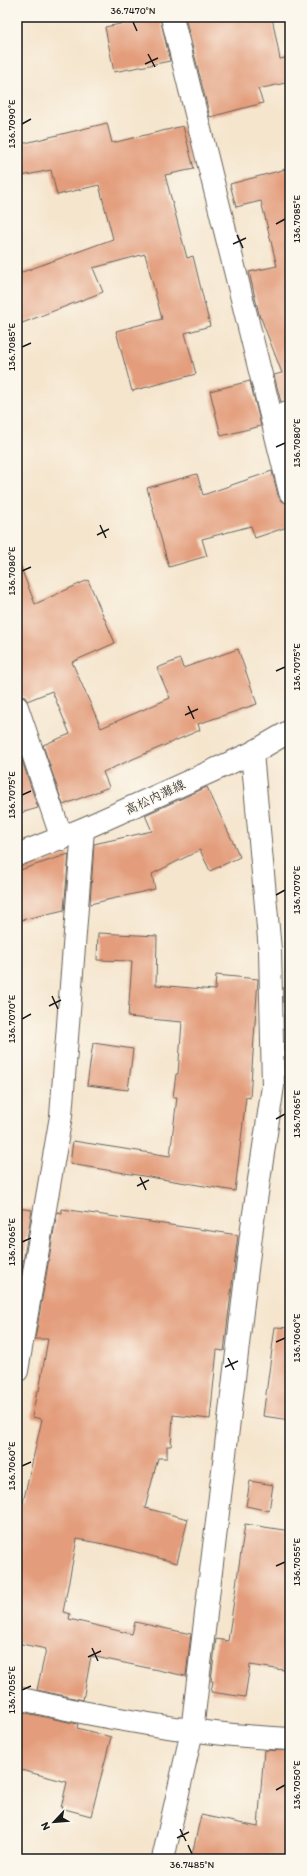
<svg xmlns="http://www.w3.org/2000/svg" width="307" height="1876" font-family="Itim,'Klee One',sans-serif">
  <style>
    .building { fill: #e39d7c }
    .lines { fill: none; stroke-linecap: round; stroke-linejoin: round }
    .minor-casing { stroke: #68625a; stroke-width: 24 }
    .secondary-casing { stroke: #68625a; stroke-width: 24 }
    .minor { stroke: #fff; stroke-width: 22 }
    .secondary { stroke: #fff; stroke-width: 22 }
    .ticks { fill: none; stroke: #1c1c1c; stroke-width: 1.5 }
    .labels { text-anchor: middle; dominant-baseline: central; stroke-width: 3; stroke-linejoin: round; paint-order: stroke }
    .street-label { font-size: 13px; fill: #1c1c1c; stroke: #fbf7ec }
    .neatline { fill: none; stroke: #1c1c1c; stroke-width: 1.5 }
    .ticks-label { font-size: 10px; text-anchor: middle; fill: #1c1c1c }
  </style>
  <rect width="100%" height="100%" fill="#fbf7ec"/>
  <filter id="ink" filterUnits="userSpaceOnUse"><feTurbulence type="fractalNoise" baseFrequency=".025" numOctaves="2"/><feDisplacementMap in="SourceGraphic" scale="8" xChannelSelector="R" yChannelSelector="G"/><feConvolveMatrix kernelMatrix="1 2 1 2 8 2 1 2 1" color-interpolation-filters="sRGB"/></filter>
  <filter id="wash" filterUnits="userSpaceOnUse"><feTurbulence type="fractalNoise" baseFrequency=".012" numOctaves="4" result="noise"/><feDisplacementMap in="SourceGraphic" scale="16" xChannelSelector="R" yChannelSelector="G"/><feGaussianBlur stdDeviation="0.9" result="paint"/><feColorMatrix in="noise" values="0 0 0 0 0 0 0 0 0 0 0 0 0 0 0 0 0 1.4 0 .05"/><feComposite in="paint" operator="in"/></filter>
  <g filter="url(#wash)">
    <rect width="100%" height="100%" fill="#f5e5cd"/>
    <g id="blocks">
      <g class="building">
        <polygon points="156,17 160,17 170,61 114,72 105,27"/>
        <polygon points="185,17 272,17 280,59 290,57 290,82 258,89 263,103 210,117"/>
        <polygon points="107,123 112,143 183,126 194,169 165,175 187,258 193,256 210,326 185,333 196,374 132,391 116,331 162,319 145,254 93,268 103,292 17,325 17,274 113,239 99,185 57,195 51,170 17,177 17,145"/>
        <polygon points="290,168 290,400 281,402 274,375 282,373 261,318 260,318 249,272 277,266 261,201 236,207 230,184"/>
        <polygon points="250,381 261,426 221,436 210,391"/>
        <polygon points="272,471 278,495 281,501 290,504 290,526 255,538 251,526 202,539 207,556 169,567 147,488 197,474 203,495"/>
        <polygon points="17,563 19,563 35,604 88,580 115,643 72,662 101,728 170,698 157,668 180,659 183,668 238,649 257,704 198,724 200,730 103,772 109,787 63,805 43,745 70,734 52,691 27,701 25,697 17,695"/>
        <polygon points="20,754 38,808 17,814 17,755"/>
        <polygon points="207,787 240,857 210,871 200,850 152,874 155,889 90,904 94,844 152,831 145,815"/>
        <polygon points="69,854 64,910 17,921 17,871"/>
        <polygon points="98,933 157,936 156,985 215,990 216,975 258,979 250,1098 246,1097 235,1191 70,1164 73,1141 170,1156 177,1097 173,1097 176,1074 178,1074 182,1022 128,1017 132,961 97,960"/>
        <polygon points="93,1043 133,1049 128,1090 87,1085"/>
        <polygon points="17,1208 32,1210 17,1297"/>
        <polygon points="62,1209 238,1235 224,1351 217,1350 210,1419 173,1415 171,1446 167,1446 167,1458 158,1458 145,1508 188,1519 177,1563 114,1546 77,1539 63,1612 70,1614 69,1619 132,1634 135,1622 191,1634 186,1676 91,1656 83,1700 37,1690 46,1649 17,1643 17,1502 23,1503 42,1419 32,1417 37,1391 39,1391 48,1339 35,1339 57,1212 62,1213"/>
        <polygon points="275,1327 290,1328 290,1420 263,1416"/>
        <polygon points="250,1481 273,1485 269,1511 246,1506"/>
        <polygon points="245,1524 290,1531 290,1671 250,1665 245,1697 211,1692 213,1681 211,1681 216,1639 228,1641"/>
        <polygon points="17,1711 78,1724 77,1728 111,1737 91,1816 61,1808 67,1782 17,1769"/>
        <polygon points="264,1750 290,1751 290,1859 191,1859 201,1815 258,1827"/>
      </g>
    </g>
  </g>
  <g filter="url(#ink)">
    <use href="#blocks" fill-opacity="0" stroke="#68625a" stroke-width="1"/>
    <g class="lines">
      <defs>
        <g id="minor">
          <polyline points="172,17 290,492"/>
          <polyline points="272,419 290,412"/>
          <polyline points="17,707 62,839"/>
          <polyline points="17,1371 61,1116 83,829"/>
          <path d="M 17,1698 C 107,1719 198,1735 290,1739"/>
          <polyline points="163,1859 192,1731 252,1227 273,1086 270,950 252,753"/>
        </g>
        <polyline id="secondary" points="17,855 83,829 252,753 290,731"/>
      </defs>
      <use href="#minor" class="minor-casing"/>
      <use href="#secondary" class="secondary-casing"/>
      <use href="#minor" class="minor"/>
      <use href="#secondary" class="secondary"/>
    </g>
  </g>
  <path class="ticks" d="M 133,22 L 137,31M 148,54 L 155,67M 145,64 L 158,58M 22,124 L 31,119M 276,224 L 285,219M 237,235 L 243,248M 233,244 L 246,238M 22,347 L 31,343M 276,447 L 285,443M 100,525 L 106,538M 97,535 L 109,529M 22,571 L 31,567M 276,671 L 285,667M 188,706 L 194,719M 185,715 L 198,709M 22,795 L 31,791M 276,895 L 285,890M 52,996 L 58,1009M 49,1006 L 61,1000M 22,1019 L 31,1014M 276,1119 L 285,1114M 140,1177 L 146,1190M 137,1186 L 149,1180M 22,1242 L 31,1238M 276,1342 L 285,1338M 228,1358 L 234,1370M 225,1367 L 238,1361M 22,1466 L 31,1462M 276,1566 L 285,1562M 92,1648 L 98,1661M 88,1657 L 101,1651M 22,1690 L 31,1686M 276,1790 L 285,1785M 180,1829 L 186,1841M 177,1838 L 189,1832M 188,1845 L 192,1854"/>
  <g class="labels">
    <g class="street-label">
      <text transform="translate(155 797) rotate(-25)">高松内灘線</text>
    </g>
  </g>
  <rect width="307" height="1876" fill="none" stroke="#fbf7ec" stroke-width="44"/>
  <g transform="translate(54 1822) rotate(244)" stroke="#fbf7ec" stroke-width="3" paint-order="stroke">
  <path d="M0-3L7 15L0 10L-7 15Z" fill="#1c1c1c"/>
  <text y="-6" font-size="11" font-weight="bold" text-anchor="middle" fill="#1c1c1c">N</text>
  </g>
  <rect x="22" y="22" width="263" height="1832" class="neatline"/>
  <g class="ticks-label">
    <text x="133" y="14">36.7470°N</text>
    <text transform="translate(11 124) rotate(-90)" y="4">136.7090°E</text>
    <text transform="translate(296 219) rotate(-90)" y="4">136.7085°E</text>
    <text transform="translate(11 347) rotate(-90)" y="4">136.7085°E</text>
    <text transform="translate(296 443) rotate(-90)" y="4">136.7080°E</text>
    <text transform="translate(11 571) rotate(-90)" y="4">136.7080°E</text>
    <text transform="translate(296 667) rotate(-90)" y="4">136.7075°E</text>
    <text transform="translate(11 795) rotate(-90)" y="4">136.7075°E</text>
    <text transform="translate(296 890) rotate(-90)" y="4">136.7070°E</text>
    <text transform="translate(11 1019) rotate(-90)" y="4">136.7070°E</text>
    <text transform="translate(296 1114) rotate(-90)" y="4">136.7065°E</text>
    <text transform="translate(11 1242) rotate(-90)" y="4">136.7065°E</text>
    <text transform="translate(296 1338) rotate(-90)" y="4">136.7060°E</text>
    <text transform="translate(11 1466) rotate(-90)" y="4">136.7060°E</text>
    <text transform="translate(296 1562) rotate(-90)" y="4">136.7055°E</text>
    <text transform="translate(11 1690) rotate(-90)" y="4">136.7055°E</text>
    <text transform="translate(296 1785) rotate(-90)" y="4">136.7050°E</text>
    <text x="192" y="1868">36.7485°N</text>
  </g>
</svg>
